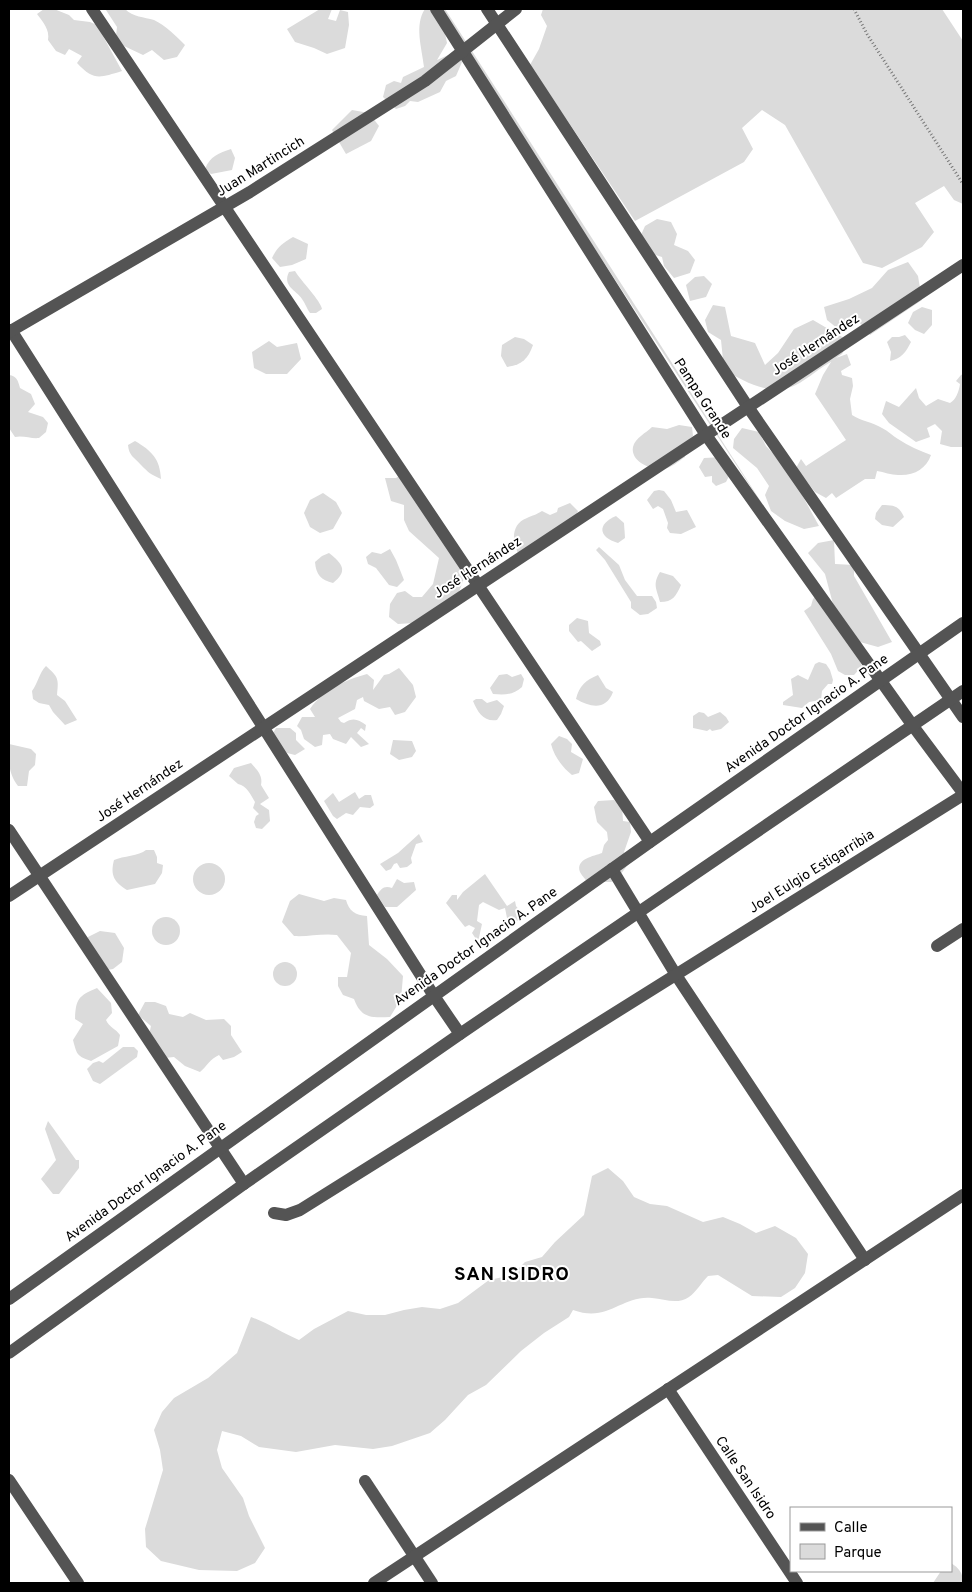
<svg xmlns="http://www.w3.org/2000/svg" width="972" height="1592" font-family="Overpass,sans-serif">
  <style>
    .green { fill: #dbdbdb }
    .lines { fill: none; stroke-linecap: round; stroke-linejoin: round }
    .path { stroke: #767676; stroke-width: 3; stroke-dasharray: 1 2.5; stroke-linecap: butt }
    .minor { stroke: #545454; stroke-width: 12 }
    .labels { text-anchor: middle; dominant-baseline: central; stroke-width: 4; stroke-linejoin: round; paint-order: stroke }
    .street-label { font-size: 14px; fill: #000; stroke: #fff }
    .district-label { font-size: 19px; font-weight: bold; letter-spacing: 1px; fill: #000; stroke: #fff }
  </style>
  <rect width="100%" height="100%" fill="#fff"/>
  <g class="green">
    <path d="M 44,9 L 54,9 L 69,15 L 74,20 L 90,22 L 97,25 L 122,71 C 99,78 94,81 77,63 L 82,56 L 69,49 L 65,55 L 56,51 L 48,40 C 50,30 43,22 37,14 Z"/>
    <path d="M 106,9 L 125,9 C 133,17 144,17 154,20 C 165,25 176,36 185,45 L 177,57 L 164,60 L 152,50 L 143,55 L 124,46 L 116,36 L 117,27 L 106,10 Z"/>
    <polygon points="320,9 332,9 328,19 336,21 340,10 348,12 349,25 345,48 327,54 314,48 295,42 287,29"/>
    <path d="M 425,9 L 435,9 L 442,19 L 447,43 L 437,60 L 457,51 L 462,62 L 456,76 L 446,81 L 440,92 L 418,102 L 410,101 L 405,106 L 396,109 L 383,97 L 386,85 L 394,81 L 401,83 L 403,77 L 424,67 C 422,48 414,25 425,9 Z"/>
    <polygon points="438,9 445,9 790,547"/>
    <polygon points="543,9 942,9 963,41 963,204 954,200 944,186 915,203 934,232 922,247 882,268 863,263 785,125 762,110 742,128 753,149 744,162 635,221 530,65 539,49 547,26 541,15"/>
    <polygon points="352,110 369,113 379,126 371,141 346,154 332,130"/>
    <path d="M 231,149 L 235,158 L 232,170 L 211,174 L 205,169 C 210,156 219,153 231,149 Z"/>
    <polygon points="657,219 671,222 677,234 674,245 688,251 695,260 690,273 674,278 664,266 662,257 646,252 641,235 645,226"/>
    <path d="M 293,237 L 308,244 L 306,259 L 292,265 L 280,267 L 272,258 C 277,247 283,243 293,237 Z"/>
    <polygon points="908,262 918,276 922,300 870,335 859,322 837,328 827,320 824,307 849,299 872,288 888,270"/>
    <path d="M 295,271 C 301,281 321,301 322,309 L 316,313 L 310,313 C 307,309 305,303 302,299 C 296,290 282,286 289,272 Z"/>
    <polygon points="704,276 712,284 706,297 690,301 686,285 695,277"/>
    <path d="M 713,305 L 725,307 L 731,336 L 755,343 L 765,365 L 778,353 L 794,329 L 813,320 L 849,341 L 842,354 L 836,358 L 847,354 L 851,365 L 841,371 L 842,375 L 852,378 L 853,386 L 850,399 L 852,415 C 861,421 872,422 882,428 C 888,431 893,436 898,439 C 909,446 920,451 931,455 C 926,469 914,476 898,475 C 891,475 884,472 877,471 L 875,479 L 865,479 L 836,498 L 832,493 L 826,498 L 815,492 L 796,468 L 801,459 L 806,466 L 846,440 L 815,394 L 823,375 L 831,362 C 819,368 802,384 791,387 C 767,395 744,381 724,370 L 721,340 L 708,332 L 705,320 Z"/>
    <polygon points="922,307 932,310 932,325 924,334 915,330 908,323 913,312"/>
    <path d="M 905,335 L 911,342 C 906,352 901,359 890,361 L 891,352 L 887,342 L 892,337 L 899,337 Z"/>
    <path d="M 515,337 L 524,339 L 533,345 C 528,359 522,365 507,367 L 501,356 L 502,345 Z"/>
    <polygon points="269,341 277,347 297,343 301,359 287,374 266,374 254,368 252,352"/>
    <path d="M 963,374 L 963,445 L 962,447 L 951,447 L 940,444 L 942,431 L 935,424 L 927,428 L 930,437 L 916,442 L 889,423 L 882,414 L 886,401 L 899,407 L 916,388 L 919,398 L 926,406 L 938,399 L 950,403 C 956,400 959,391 960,384 L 956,381 L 961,375 Z"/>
    <path d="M 9,375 C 17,376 18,381 20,388 L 31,394 L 35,404 L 28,412 L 43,417 L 48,423 L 46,432 L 39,438 C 31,439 23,435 15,437 L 9,428 Z"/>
    <path d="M 679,425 L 692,427 L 693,436 L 685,444 L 685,457 C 679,461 671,468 664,469 C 653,471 630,462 633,447 C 635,438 646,433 652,427 L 667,429 Z"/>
    <polygon points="742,428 759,432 766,446 781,462 795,482 819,526 804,529 785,521 771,511 765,495 769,486 757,468 733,448 734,439"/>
    <path d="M 135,441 C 152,451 160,459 161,479 C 150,474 149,473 141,465 C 134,457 129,456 128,445 Z"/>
    <polygon points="723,457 729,476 726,482 716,486 712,482 712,476 705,477 699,467 704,458"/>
    <polygon points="404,473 462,560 464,578 458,595 414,623 398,624 389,617 390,604 397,593 405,591 413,597 422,597 433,584 439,558 409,531 404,520 404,505 391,501 385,478 396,478"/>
    <polygon points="659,490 664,491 671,500 676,512 687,510 696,527 681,534 670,533 667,528 668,523 663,509 658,506 653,509 647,500 654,491"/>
    <polygon points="323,493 336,502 342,513 333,529 320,533 310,527 304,513 310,500"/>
    <path d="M 570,503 L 578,511 L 575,518 L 518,553 C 512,541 511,524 527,518 C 533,515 536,515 542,511 L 550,515 L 557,512 L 558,508 Z"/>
    <path d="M 882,505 C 894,505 899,506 904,517 L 893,527 L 882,525 L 875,519 L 876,513 Z"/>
    <path d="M 616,516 L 624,523 L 625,538 L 618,543 C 598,537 597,524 616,516 Z"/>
    <polygon points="834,540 835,564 854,565 854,576 892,642 878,647 860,642 833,604 825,574 808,553 818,543"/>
    <polygon points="599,547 619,565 625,580 637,596 652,596 656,602 657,608 648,614 640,615 631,608 631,602 605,560 596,550"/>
    <polygon points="390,549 396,560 404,580 397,587 389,585 376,568 368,564 366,557 372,552 381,554"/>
    <path d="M 329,553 C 343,564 348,571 333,583 C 321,580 316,575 315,562 L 322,556 Z"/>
    <path d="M 660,572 L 673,576 L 681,585 C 676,596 673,602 660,602 C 657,589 652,585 660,572 Z"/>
    <polygon points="816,596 855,650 862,666 854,675 845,675 838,671 831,654 804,611 811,606 813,599"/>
    <polygon points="577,618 588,621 589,633 600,641 601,645 592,651 581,641 578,642 569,631 569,625"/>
    <polygon points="819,662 826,664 830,670 833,680 832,684 828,684 822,691 821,700 809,702 802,708 783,705 783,702 793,695 791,679 798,675 808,680 815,664"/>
    <path d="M 46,666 C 58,677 59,678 57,695 L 65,701 L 77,720 L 65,725 L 53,712 L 49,705 L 39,703 L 33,699 L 32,691 C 38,683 39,673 46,666 Z"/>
    <path d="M 399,668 L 413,685 L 416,697 L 405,712 L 395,715 L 390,707 L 379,709 L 364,701 L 363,697 L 357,700 L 355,709 L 338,718 L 341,722 L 344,723 C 353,717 358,719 366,725 L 365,731 L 361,728 L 357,733 L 369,744 L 361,747 L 351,737 L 346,744 L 333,739 L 330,734 L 323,735 L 322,745 L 315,747 L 304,739 L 301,730 L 297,726 L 302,717 L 315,717 L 310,709 C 323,690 345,680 367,674 L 374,680 L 373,690 L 384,675 L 389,674 Z"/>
    <path d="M 507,674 L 512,677 L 521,674 L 524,679 L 522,687 C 513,695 505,695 493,694 L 490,688 L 499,675 Z"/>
    <path d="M 598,675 L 606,688 L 613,692 C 606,711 590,707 576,699 C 579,686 586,680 598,675 Z"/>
    <path d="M 476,699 L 482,699 L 487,703 L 497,700 L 504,706 L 501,714 L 497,720 C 484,722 478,713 473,701 Z"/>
    <polygon points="699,712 704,713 708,717 720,712 726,717 729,722 721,729 712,731 710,729 707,731 693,728 693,716"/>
    <polygon points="276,728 290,728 296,733 296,740 305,749 295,755 287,753 272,735"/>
    <path d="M 559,736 L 567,739 L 572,744 L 571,752 L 583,759 L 579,773 L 572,775 C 562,767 554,756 551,744 Z"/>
    <polygon points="393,740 412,741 416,751 412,757 399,760 390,754"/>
    <path d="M 9,744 L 31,749 L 36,754 L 35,765 L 29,771 L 27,786 L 18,786 C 8,773 8,759 9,744 Z"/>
    <path d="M 251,763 C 257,770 263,775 261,785 L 269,798 L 260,804 L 269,810 L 270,821 L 262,829 L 256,828 L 254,822 L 256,816 L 259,814 L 253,808 L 255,802 C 250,794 247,786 238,784 L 229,776 L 234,768 Z"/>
    <polygon points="355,792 359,799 365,795 371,795 374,805 370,808 360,807 353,815 346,813 337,819 333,816 324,801 333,793 339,802"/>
    <path d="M 614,800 L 622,806 L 623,821 L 630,822 L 631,832 L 624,852 L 630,862 L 617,879 L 611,882 L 601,882 L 590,885 C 587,881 582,876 580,872 C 575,859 594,856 602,853 L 604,845 L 608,840 L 607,832 L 597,822 L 594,807 L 598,801 Z"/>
    <polygon points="419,834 423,842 416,844 411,858 412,863 407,867 400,868 397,863 394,864 391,869 386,871 380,864 398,853"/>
    <path d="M 146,850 L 154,850 L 157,857 L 157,863 L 163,865 L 162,873 L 155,884 L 127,890 C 114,882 110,875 114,860 C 123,856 139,856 146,850 Z"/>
    <circle cx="209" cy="879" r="16"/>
    <polygon points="485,874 507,906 515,901 516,906 524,916 516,922 507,918 505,908 499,910 483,902 479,905 477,921 482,924 478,942 472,933 475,928 469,925 465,927 446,903 452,895 457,895 457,900 463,892"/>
    <path d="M 397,879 L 404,883 L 414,882 L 416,890 L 397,907 L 385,907 L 377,895 C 381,889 384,885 392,888 Z"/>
    <path d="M 299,894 L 324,901 L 334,898 L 346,900 C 349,911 355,915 367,916 L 369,945 L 387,959 L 403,976 L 401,999 L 390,1017 C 371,1018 361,1018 354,999 L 343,995 L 338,986 L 338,977 L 347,977 L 351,953 L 337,935 C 322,933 308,937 294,936 L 282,922 L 290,901 Z"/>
    <circle cx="166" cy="931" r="14"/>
    <polygon points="100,931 115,933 124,948 122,962 113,969 102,971 84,944 88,937"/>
    <circle cx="285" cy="974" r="12"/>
    <path d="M 97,988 L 111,1003 L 112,1013 L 106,1020 C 109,1027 116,1029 120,1035 L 118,1046 L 91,1061 C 77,1056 77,1055 73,1040 L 83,1024 L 75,1019 C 76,999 78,996 97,988 Z"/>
    <path d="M 145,1002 L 155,1002 L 166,1006 L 169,1014 L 183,1017 L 190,1013 L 206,1020 L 224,1019 L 231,1026 L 231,1035 L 242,1052 L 234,1057 L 223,1060 L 219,1055 C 210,1059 207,1066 200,1072 L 185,1066 L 174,1057 L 164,1058 L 149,1035 L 151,1026 L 138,1015 Z"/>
    <polygon points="123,1047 134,1047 138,1051 137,1057 100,1084 93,1081 87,1069 93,1063 99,1061 103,1063"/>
    <polygon points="48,1121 76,1160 79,1160 79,1168 59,1194 53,1194 41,1179 56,1160 45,1129"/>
    <path d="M 608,1168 L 623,1181 L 634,1197 L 650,1204 L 667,1206 L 703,1222 L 723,1217 L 740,1224 L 756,1233 L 775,1226 L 796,1238 L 808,1254 L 805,1273 L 795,1288 L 781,1297 L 752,1296 L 718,1275 L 708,1276 C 702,1282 696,1292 689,1297 C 677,1305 665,1299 652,1298 C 621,1295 609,1323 573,1310 L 569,1317 L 544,1333 L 521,1351 L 486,1385 L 468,1395 L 445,1420 L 430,1433 L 392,1446 L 373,1449 L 335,1445 L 296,1452 L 259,1447 L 241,1436 L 222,1431 L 217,1450 L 222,1468 L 243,1498 L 249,1516 L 265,1548 L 255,1563 L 237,1571 L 199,1570 L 161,1561 L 146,1547 L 145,1529 L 163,1470 L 160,1450 L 154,1430 L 162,1412 L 174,1398 L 208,1378 L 237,1353 L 251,1317 C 268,1323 282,1333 299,1340 L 314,1329 L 348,1311 L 366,1315 L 385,1315 L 404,1310 L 422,1307 L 440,1309 L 458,1303 L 489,1280 L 512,1275 L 525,1262 L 542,1257 L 555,1242 L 584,1215 L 592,1176 Z"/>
    <path d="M 951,1563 C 959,1568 963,1573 963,1583 L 933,1583 L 941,1571 L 951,1571 Z"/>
  </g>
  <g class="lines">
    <polyline class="path" points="854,9 867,34 963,184"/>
    <g class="minor">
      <polyline points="92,9 650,842"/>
      <polyline points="436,9 706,435 913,726 963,793"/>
      <polyline points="487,9 748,407 963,717"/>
      <polyline points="11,330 434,996 460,1034"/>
      <polyline points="9,332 250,192 425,81 516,9"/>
      <polyline points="9,830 244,1184"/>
      <polyline points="612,869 676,975 865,1260"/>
      <polyline points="9,896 963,265"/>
      <polyline points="937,946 963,929"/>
      <polyline points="274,1213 286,1215 300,1210 963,795"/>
      <polyline points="9,1299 650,842 963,623"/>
      <polyline points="9,1353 244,1184 460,1034 963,691"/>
      <polyline points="668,1389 797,1583"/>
      <polyline points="9,1480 78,1583"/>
      <polyline points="365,1481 432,1583"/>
      <polyline points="374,1583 963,1195"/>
    </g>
  </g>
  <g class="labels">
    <g class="street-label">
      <text transform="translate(261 167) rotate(-32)">Juan Martincich</text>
      <text transform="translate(816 345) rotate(-33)">José Hernández</text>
      <text transform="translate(702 399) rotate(57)">Pampa Grande</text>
      <text transform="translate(478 568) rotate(-33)">José Hernández</text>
      <text transform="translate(807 714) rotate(-35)">Avenida Doctor Ignacio A. Pane</text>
      <text transform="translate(140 791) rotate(-34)">José Hernández</text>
      <text transform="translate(812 872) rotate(-32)">Joel Eulgio Estigarribia</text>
      <text transform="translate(476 947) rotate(-35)">Avenida Doctor Ignacio A. Pane</text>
      <text transform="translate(146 1182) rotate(-36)">Avenida Doctor Ignacio A. Pane</text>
      <text transform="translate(745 1478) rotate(56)">Calle San Isidro</text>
    </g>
    <g class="district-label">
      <text x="512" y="1275">SAN ISIDRO</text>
    </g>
  </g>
  <rect width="972" height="1592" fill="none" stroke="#000000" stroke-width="20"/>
  <rect x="790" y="1507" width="162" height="65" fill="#ffffff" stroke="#999999"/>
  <rect x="800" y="1523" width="25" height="8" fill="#545454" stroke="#999999"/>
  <text x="834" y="1532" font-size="15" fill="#000000">Calle</text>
  <rect x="800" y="1544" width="25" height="15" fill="#dbdbdb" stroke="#999999"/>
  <text x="834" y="1557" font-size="15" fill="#000000">Parque</text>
</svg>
